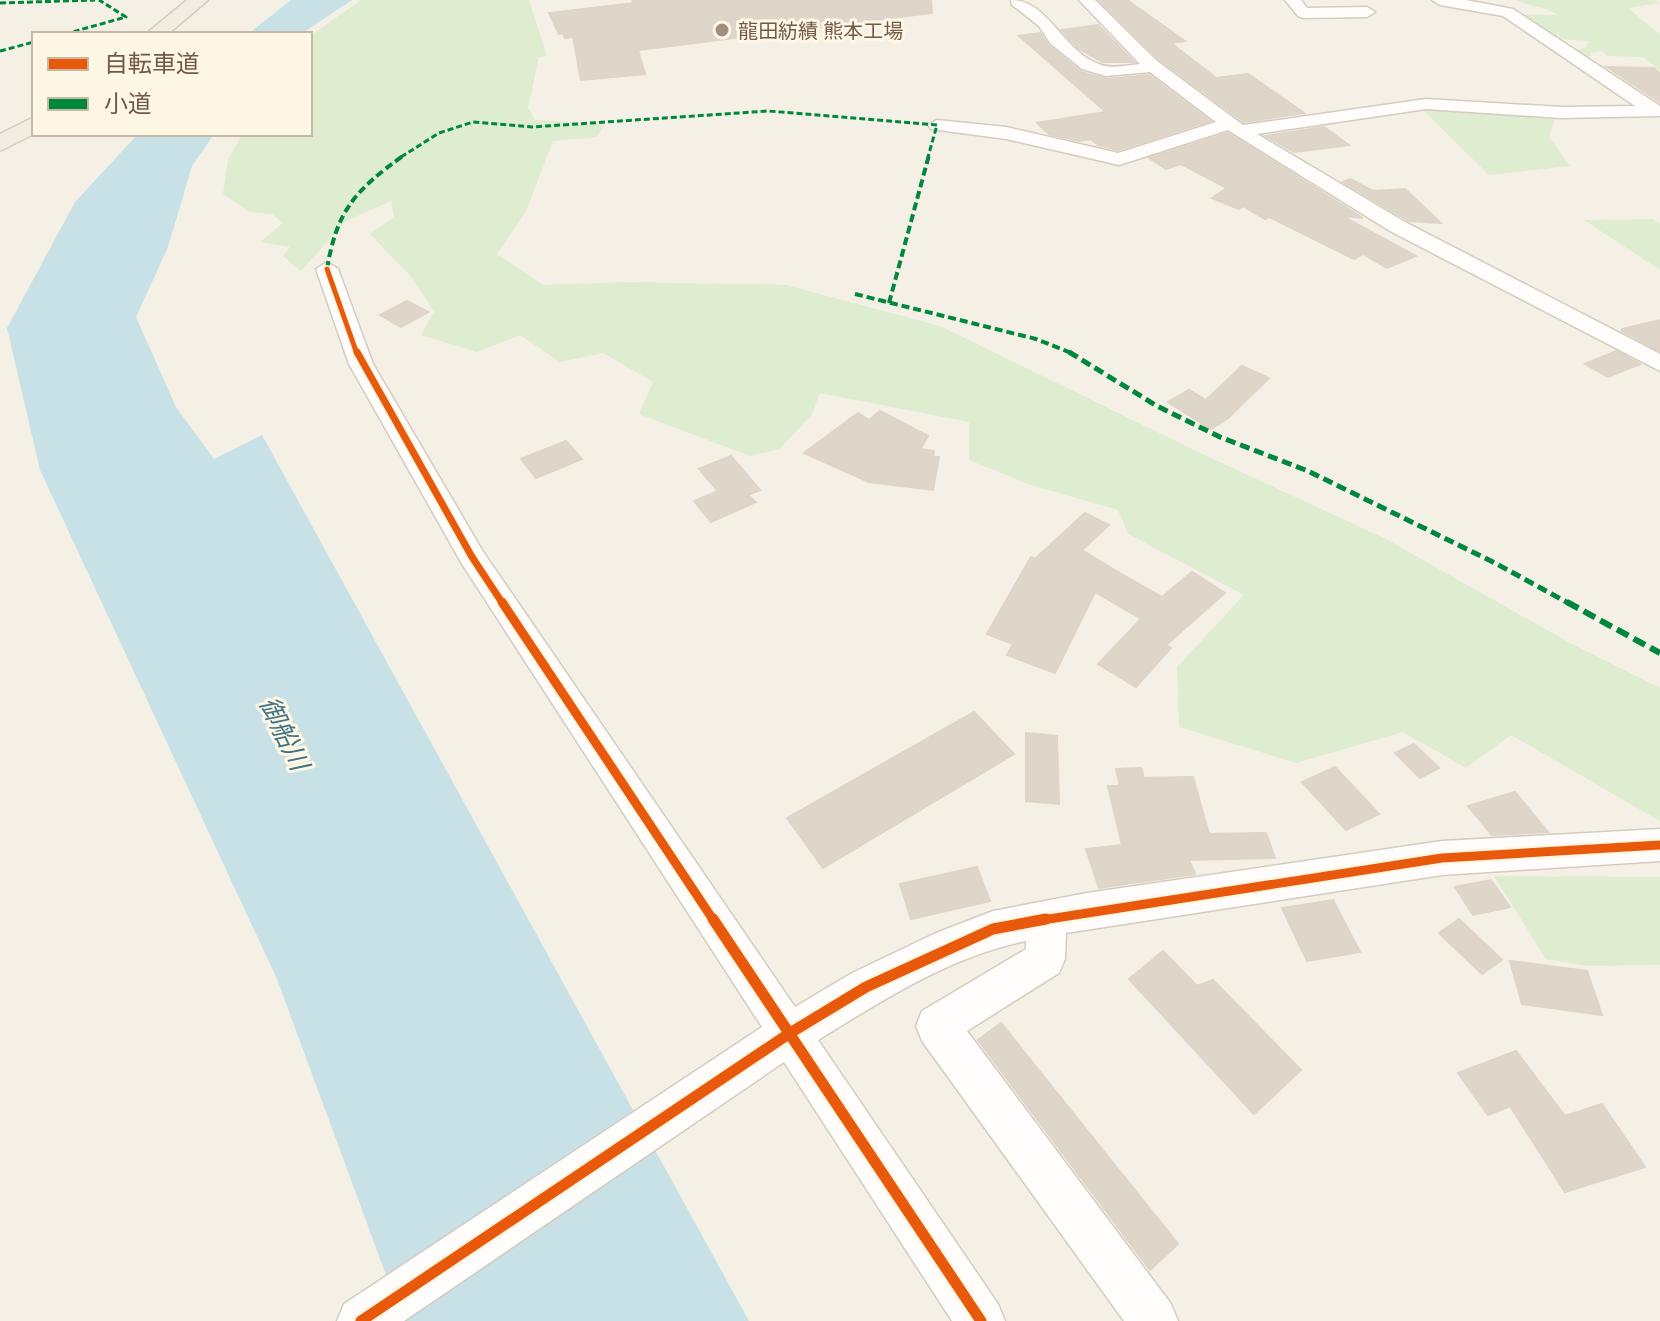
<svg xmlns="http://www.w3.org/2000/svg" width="1660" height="1321" font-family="'Open Sans','Noto Sans JP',sans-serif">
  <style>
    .green { fill: #deeccf }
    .water { fill: #c7e1e6 }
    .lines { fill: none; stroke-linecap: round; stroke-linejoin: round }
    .river { fill: #c7e1e6; fill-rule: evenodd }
    .building { fill: #dfd6ca; stroke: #ded4c8; stroke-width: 2 }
    .minor-casing { stroke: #d4cbc1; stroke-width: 3 }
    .major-casing { stroke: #d4ccc3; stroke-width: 3 }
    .minor { fill: #fefdfb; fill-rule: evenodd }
    .major { fill: #f2ede2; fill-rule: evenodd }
    .quiet-far3 { stroke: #00873e; stroke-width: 3; stroke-dasharray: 6 3; stroke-linecap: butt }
    .quiet-far2 { stroke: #00873e; stroke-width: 4; stroke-dasharray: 8 4; stroke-linecap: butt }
    .quiet-far1 { stroke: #00873e; stroke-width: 5; stroke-dasharray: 10 5; stroke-linecap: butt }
    .quiet { stroke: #00873e; stroke-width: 6; stroke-dasharray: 13 6; stroke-linecap: butt }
    .cycleway-far3-casing { stroke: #fff7e5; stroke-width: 8 }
    .cycleway-far2-casing { stroke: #fff7e5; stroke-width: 11 }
    .cycleway-far1-casing { stroke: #fff7e5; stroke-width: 14 }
    .cycleway-casing { stroke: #fff7e5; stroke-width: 16 }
    .cycleway-far3 { stroke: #e8590c; stroke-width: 5 }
    .cycleway-far2 { stroke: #e8590c; stroke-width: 7 }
    .cycleway-far1 { stroke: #e8590c; stroke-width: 9 }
    .cycleway { stroke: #e8590c; stroke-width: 11 }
    .poi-dot { fill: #a08e7e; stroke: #fff7e5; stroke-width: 3 }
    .labels { text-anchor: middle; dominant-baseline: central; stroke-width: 6; stroke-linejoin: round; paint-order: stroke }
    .far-poi-label { font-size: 20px; fill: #735a46; stroke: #fff7e5; text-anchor: start }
    .water-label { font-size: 26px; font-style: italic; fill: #407487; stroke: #fff7e5 }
  </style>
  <rect width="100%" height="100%" fill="#f5f0e5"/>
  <g class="green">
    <polygon points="361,0 529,0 547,56 539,57 528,108 535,120 605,124 597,137 553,141 526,211 497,254 543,285 628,282 786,285 940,326 1196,451 1386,539 1570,643 1660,688 1660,821 1511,735 1466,768 1403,732 1296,763 1179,727 1177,667 1244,595 1128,534 1118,510 1031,485 969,460 969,422 820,393 811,416 779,449 750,456 639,414 653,382 603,353 560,362 520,335 477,352 421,335 434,312 414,280 370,234 394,217 391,201 346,221 301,271 283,256 290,247 260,242 283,223 272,214 249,212 223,194 228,160 242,134 310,134 310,36"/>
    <path d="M 1516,0 L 1655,0 L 1660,3 L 1628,8 L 1660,35 L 1660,70 L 1643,57 L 1607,56 L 1602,51 L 1591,53 L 1589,57 L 1576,56 L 1568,51 L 1586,48 L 1588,41 L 1560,39 L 1557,27 L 1558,39 L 1515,14 L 1558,15 C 1544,5 1531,8 1516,0 Z"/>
    <polygon points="1421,108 1556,115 1549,137 1570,166 1489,175"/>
    <polygon points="1653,219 1660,224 1660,270 1584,220"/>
    <polygon points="1494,876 1660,877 1660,965 1587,966 1546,959"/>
  </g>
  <g class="water">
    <polygon points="312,0 352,0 301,34 261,34"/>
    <polygon points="138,134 214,134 192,166 168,247 136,317 176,407 214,459 262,435 749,1321 403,1321 277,979 40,470 7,328 75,202"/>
  </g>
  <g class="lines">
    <polygon class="river" points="291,0 316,0 274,34 248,34"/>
  </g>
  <g class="building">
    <polygon points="632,0 931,0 932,13 638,50 645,74 581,80 573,37 565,38 563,33 559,34 549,13 634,3"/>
    <polygon points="1099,0 1127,0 1185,41 1171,43 1216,78 1248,74 1304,113 1244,122 1159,59"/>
    <polygon points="1098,25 1134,62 1102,62 1078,48 1062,30"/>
    <polygon points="1040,33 1048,45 1081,72 1106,79 1149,75 1210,121 1118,150 1098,145 1091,139 1080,141 1049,134 1037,123 1106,112 1019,36"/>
    <polygon points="1607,67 1654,68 1660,74 1660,102"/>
    <polygon points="1324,127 1349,145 1294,152 1266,136"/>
    <polygon points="1228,133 1363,218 1342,216 1416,256 1387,268 1363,254 1354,259 1269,217 1265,219 1243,206 1239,209 1212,198 1227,188 1181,164 1166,169 1149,158"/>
    <polygon points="1350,179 1373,191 1405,189 1441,223 1409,221 1343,182"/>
    <polygon points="407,301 428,312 401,327 380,315"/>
    <polygon points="1660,320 1660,351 1622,331 1622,329"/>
    <polygon points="1616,351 1640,364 1608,377 1585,364"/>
    <polygon points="1242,366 1269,378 1228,418 1211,429 1168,402 1189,390 1206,400"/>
    <polygon points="880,411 928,436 920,449 934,451 933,457 939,457 933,490 869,482 804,453 858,413 869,420"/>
    <polygon points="566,441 582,459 536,478 521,459"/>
    <polygon points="731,456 760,490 748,495 756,502 711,522 694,501 718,491 699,469"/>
    <polygon points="1085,513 1109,525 1082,550 1118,572 1162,597 1192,572 1225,593 1166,645 1171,648 1136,687 1098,664 1141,619 1095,592 1055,673 1007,655 1013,644 987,634 1031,557 1035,559"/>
    <polygon points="974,712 1014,754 823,868 787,818"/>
    <polygon points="1026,733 1057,736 1059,804 1026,801"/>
    <polygon points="1414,744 1439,768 1420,778 1395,753"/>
    <polygon points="1335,767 1379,814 1346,830 1302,782"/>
    <polygon points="1141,768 1144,778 1193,777 1209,834 1266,833 1275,858 1189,860 1195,874 1099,888 1086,849 1122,845 1108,786 1120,786 1116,769"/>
    <polygon points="1515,792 1548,832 1492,835 1468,806"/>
    <polygon points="977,867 990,901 911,919 900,884"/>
    <polygon points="1491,880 1510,907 1473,915 1455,887"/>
    <polygon points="1333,900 1360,952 1307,961 1282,908"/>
    <polygon points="1459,919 1502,960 1482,974 1439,933"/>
    <polygon points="1163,951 1197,986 1213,980 1301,1070 1254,1114 1129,979"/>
    <polygon points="1510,961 1587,971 1602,1015 1522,1004"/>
    <polygon points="1001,1023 1178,1244 1150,1270 978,1040"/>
    <polygon points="1516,1051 1565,1116 1602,1104 1645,1167 1565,1192 1510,1106 1488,1115 1458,1073"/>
  </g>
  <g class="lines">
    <defs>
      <g id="minor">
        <path d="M 1011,0 C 1049,0 1063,53 1101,65 C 1113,69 1128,65 1140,64 L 1079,0 L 1095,0 L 1157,61 L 1243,125 L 1426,99 L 1561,107 L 1635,106 L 1503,16 L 1440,5 L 1432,0 L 1466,0 L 1513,9 L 1660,106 L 1660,116 L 1561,118 L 1426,109 L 1257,134 L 1405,222 L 1660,354 L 1660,371 L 1390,231 L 1228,130 L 1119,165 L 1006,139 L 931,129 L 928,125 L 937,120 L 1006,127 L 1118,153 L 1216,122 L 1150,72 L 1106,76 L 1082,69 L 1050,43 L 1039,26 L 1012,5 Z"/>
        <polygon points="1285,0 1301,0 1307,8 1367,7 1375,12 1367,17 1303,18 1298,16"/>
        <path d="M 327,262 L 338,269 L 373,364 L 482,550 L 795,1007 L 852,973 L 936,933 L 993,911 L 1087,893 L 1442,841 L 1660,829 L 1660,861 L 1442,875 L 1066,933 L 1065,959 L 1059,973 L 967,1031 L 1171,1304 L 1178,1321 L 1124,1321 L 922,1041 L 916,1026 L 922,1011 L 1026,949 L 1026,941 C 951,956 883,1000 818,1040 L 998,1304 L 1005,1321 L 952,1321 L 784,1062 L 404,1321 L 337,1321 L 344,1304 L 762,1027 L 462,564 L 349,364 L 316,269 Z"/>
      </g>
      <g id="major">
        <polygon points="187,0 208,0 168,34 146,34"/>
        <polygon points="34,117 34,134 0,151 0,134"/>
      </g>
    </defs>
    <use href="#minor" class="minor-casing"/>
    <use href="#major" class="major-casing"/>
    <use href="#minor" class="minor"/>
    <use href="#major" class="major"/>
    <g class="quiet-far3">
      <polyline points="0,3 95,0"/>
      <polyline points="65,34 126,17 99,0"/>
      <polyline points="0,51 34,42"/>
      <polyline points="401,157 439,133 473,122 532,127 768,111 937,125 928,157"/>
    </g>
    <g class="quiet-far2">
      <path d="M 327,269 C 337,209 356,190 404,155"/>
      <polyline points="855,294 1036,339 1074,354"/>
      <polyline points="889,303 929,155"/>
    </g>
    <polyline class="quiet-far1" points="1069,352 1157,406 1220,437 1308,471 1495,563 1570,604"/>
    <polyline class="quiet" points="1567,602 1660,653"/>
    <defs>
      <polyline id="cycleway-far3" points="327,269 357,354"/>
      <polyline id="cycleway-far2" points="357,352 472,557 503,604"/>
      <g id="cycleway-far1">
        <polyline points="502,602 714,921"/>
        <polyline points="1036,921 1442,858 1660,845"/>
      </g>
      <g id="cycleway">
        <polyline points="713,919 981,1321"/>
        <polyline points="361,1321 790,1033 866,987 993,929 1046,919"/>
      </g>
    </defs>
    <use href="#cycleway-far3" class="cycleway-far3-casing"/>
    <use href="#cycleway-far2" class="cycleway-far2-casing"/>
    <use href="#cycleway-far1" class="cycleway-far1-casing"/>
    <use href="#cycleway" class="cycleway-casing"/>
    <use href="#cycleway-far3" class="cycleway-far3"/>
    <use href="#cycleway-far2" class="cycleway-far2"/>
    <use href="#cycleway-far1" class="cycleway-far1"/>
    <use href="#cycleway" class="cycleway"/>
  </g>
  <circle class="poi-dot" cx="722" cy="30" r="8"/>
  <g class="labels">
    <g class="far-poi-label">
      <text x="738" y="30">龍田紡績 熊本工場</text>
    </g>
    <g class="water-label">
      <text transform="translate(285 733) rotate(64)">御船川</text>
    </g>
  </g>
  <rect x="32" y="32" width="280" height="104" fill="#fff7e5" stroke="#c7b8a5" stroke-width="2"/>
  <rect x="48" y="58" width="40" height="12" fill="#e8590c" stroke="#c7b8a5" stroke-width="2"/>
  <text x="104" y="72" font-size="24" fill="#735a46">自転車道</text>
  <rect x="48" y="98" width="40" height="12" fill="#00873e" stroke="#c7b8a5" stroke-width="2"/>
  <text x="104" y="112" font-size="24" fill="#735a46">小道</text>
</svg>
